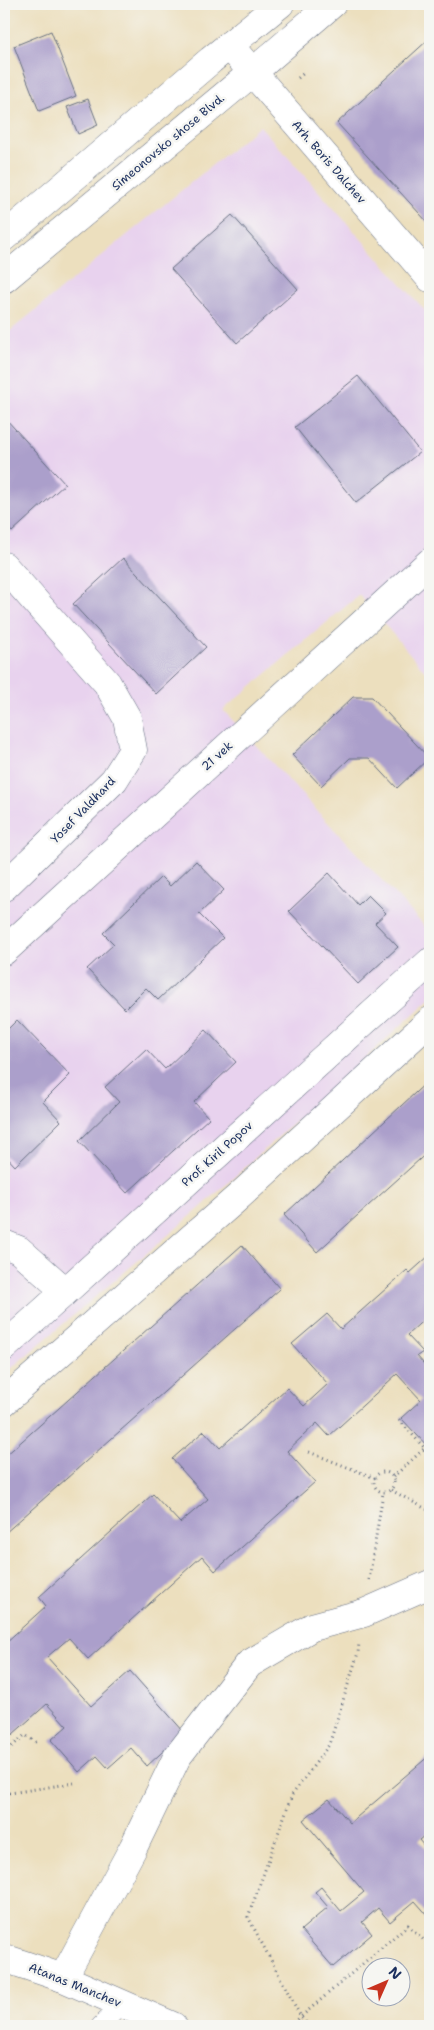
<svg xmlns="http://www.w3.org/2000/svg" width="434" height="2030" font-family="'Shantell Sans',sans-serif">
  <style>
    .built { fill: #e8d2ee }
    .building { fill: #ab9fcb }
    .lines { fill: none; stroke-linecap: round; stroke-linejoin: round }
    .lane-casing { stroke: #646d80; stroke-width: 19 }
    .street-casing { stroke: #646d80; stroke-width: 29 }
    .secondary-casing { stroke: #646d80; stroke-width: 29 }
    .path { stroke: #646d80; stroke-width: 3; stroke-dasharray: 1 4; stroke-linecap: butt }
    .lane { stroke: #fff; stroke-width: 18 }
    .street { stroke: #fff; stroke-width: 28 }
    .secondary { stroke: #fff; stroke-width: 28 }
    .labels { text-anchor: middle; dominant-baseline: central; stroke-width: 5; stroke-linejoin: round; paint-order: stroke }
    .street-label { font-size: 12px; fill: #1b2f5e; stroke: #f6f6f2 }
  </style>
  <rect width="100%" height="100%" fill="#f6f6f2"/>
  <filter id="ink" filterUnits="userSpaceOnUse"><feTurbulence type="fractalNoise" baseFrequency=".02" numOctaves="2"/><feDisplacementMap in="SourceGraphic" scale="10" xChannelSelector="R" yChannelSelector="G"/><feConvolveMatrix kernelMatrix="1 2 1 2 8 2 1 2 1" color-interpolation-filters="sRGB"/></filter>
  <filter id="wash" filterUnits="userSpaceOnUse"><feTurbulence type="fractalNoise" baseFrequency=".0096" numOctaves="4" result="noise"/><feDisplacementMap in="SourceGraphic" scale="20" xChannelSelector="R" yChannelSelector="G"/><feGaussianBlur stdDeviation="1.12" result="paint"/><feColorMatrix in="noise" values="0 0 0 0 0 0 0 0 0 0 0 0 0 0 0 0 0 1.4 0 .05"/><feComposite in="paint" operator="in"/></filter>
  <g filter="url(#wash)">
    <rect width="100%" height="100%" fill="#ecdfbe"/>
    <polygon class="built" points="260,126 430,316 430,677 359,595 223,710 430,932 430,999 199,1209 4,1374 4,336"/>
    <g id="blocks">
      <g class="building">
        <polygon points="51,31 76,96 39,111 14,46"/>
        <polygon points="430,38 430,225 337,123"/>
        <polygon points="88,99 98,125 78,134 67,107"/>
        <polygon points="232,215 298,289 237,343 171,269"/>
        <polygon points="358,376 420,452 356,503 295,427"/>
        <polygon points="5,418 65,484 12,532 4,523 4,419"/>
        <polygon points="123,558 206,647 156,694 73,604"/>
        <polygon points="353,697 372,697 429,758 397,788 369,758 350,758 321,786 292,755"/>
        <polygon points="196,861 224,890 199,914 223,938 158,1000 146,988 125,1009 87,969 114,944 103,933 161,877 170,886"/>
        <polygon points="329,873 358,905 368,895 386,913 375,923 398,947 358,984 289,911"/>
        <polygon points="17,1020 70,1075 43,1102 61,1121 15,1166 4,1154 4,1033"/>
        <polygon points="206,1030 236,1062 194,1102 209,1118 127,1193 79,1141 119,1102 105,1087 146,1049 165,1069"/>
        <polygon points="430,1079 430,1150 317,1252 284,1215"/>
        <polygon points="242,1245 280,1289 4,1534 4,1457"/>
        <polygon points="430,1255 430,1314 407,1335 423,1352 417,1356 430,1371 430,1449 401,1418 421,1400 397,1374 329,1436 317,1423 287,1451 315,1482 215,1571 202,1556 88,1659 69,1638 47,1657 91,1706 130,1671 184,1732 147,1766 131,1748 108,1768 97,1756 79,1772 51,1740 67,1726 47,1704 4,1742 4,1644 46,1606 39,1597 153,1494 180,1523 208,1499 172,1459 204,1431 220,1448 287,1388 304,1406 328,1384 292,1344 327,1314 341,1329 407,1270 410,1273"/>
        <polygon points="430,1755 430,1831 419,1840 430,1853 430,1918 415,1901 390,1922 378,1908 362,1922 372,1934 333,1967 301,1930 328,1907 315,1892 321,1887 341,1911 364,1892 303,1820 329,1799 350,1823"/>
      </g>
    </g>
  </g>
  <g filter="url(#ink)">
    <use href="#blocks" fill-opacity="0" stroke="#646d80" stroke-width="1"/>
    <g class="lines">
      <defs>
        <polyline id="lane" points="100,2026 123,2004"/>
        <g id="street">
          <polyline points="229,45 430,278"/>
          <polyline points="4,566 107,683 127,718 133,750 114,780 4,887"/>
          <polyline points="4,951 430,562"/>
          <polyline points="4,1244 19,1250 65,1291"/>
          <polyline points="4,1347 430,962"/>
          <polyline points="4,1402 236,1199 430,1021"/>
          <polyline points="4,1958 63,1978 173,2026"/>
          <polyline points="63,1978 133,1848 177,1757 249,1664 312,1627 364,1613 430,1584"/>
        </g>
        <g id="secondary">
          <polyline points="4,237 211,60 280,4"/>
          <polyline points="4,279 253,72 332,4"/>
        </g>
      </defs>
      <use href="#lane" class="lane-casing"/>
      <use href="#street" class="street-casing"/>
      <use href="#secondary" class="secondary-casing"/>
      <g class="path">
        <polyline points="298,78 305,72"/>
        <polyline points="399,1420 430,1454"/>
        <polyline points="309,1452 375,1478"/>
        <circle cx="384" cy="1482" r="10"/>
        <polyline points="393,1477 425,1448"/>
        <polyline points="391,1490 430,1511"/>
        <polyline points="369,1580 383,1493"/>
        <polyline points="4,1753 25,1735 39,1744"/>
        <polyline points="4,1794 74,1783"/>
        <polyline points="290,2026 408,1925 430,1946"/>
        <polyline points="309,2026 301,2017 248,1917 292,1795 329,1745 358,1653 359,1643"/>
      </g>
      <use href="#lane" class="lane"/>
      <use href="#street" class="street"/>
      <use href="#secondary" class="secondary"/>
    </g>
  </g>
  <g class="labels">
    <g class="street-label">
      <text transform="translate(168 142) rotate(-40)">Simeonovsko shose Blvd.</text>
      <text transform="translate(329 162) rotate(49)">Arh. Boris Dalchev</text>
      <text transform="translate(217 756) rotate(-42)">21 vek</text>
      <text transform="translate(83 810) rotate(-46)">Yosef Valdhard</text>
      <text transform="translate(217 1154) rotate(-42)">Prof. Kiril Popov</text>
      <text transform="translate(75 1985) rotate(22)">Atanas Manchev</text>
    </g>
  </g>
  <rect width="434" height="2030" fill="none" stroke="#f6f6f2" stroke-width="20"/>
  <g transform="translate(386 1982) rotate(45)"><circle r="24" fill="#f6f6f2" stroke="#9ea6b7"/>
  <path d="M0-4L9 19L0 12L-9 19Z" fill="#c8321e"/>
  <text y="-8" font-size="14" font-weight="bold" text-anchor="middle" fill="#1b2f5e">N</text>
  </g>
</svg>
